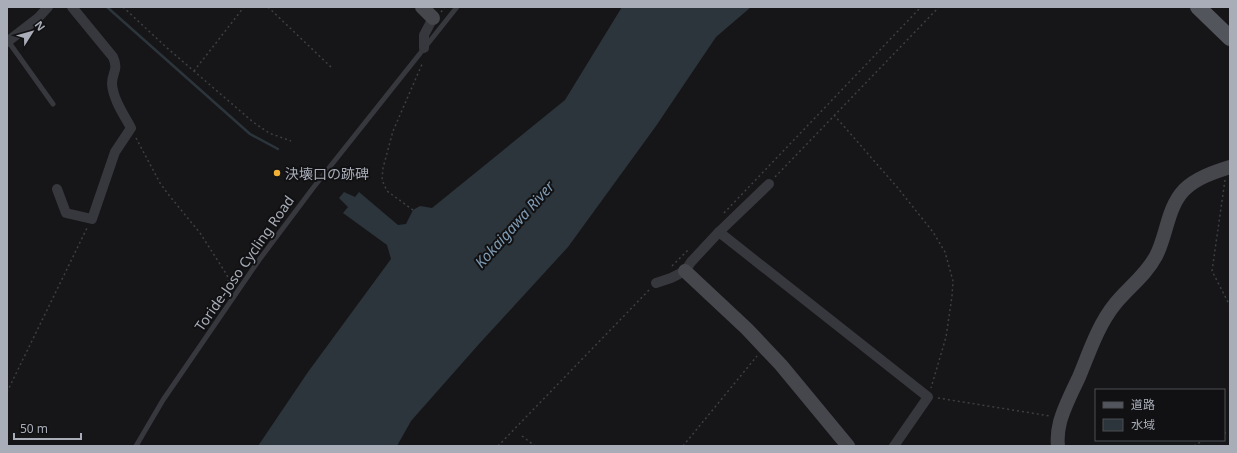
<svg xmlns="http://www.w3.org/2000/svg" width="1237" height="453" font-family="'Noto Sans','Noto Sans JP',sans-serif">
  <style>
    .water { fill: #2c353c }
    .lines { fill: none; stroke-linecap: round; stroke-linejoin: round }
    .stream { stroke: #2c353c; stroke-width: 2.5 }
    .path { stroke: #3d3f44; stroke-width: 1.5; stroke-dasharray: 2 3; stroke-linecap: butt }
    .lane { stroke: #37383d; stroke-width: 5 }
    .street { stroke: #37383d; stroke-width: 10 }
    .secondary { stroke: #45474d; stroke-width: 14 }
    .primary { stroke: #53555c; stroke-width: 16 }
    .poi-dot { fill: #f2b134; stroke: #111113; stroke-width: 1.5 }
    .labels { text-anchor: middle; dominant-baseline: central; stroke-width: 4; stroke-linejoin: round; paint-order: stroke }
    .poi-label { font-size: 14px; fill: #a8adb8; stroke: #111113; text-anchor: start }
    .street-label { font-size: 14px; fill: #a8adb8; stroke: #111113 }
    .water-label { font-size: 15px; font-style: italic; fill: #7f9bb3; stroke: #111113 }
  </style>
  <rect width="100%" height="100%" fill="#161618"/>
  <polygon class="water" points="622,7 751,7 716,37 656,126 568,247 479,344 411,421 397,446 258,446 308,372 391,259 387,245 343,213 348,207 339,198 344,192 355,197 359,192 398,225 406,224 413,210 420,206 432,208 565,100"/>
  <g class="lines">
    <polyline class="stream" points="107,7 250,134 278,149"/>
    <g class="path">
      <polyline points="123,7 166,47 253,122 269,133 291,141"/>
      <polyline points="268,7 332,68"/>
      <polyline points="441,12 445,7"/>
      <polyline points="194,71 244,7"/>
      <polyline points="834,115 897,187 933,232 945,252 953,281 952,296 946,337 931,388"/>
      <path d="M 136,138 L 160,183 L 168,194 L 200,233 L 227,275 C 230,285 227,290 223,299"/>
      <polyline points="775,177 939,7"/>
      <polyline points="1225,180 1212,271 1230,306"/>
      <polyline points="413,210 387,191 382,180 383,168 393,131 423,62"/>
      <polyline points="724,213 921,7"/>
      <polyline points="672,266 688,250"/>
      <polyline points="7,392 87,228"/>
      <polyline points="938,398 1050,416"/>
      <polyline points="1224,433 1230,432"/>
      <polyline points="522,436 535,446"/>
      <polyline points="498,446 650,289"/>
      <polyline points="683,446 757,356"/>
      <polyline points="1194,446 1204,440"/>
    </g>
    <g class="lane">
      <polyline points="8,41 53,104"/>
      <polyline points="136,446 163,400 259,260 313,188 457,7"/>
    </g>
    <g class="street">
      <polyline points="7,42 38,18 48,7"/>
      <polyline points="424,48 424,35 433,18"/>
      <path d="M 57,189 L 66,213 L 92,219 L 115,152 L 131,128 C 124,115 113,99 112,84 C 112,71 119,71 113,57 L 72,7"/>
      <polyline points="719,232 928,397 894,446"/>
      <polyline points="656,283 671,278 685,271 691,262 719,232 769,184"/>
    </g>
    <g class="secondary">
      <polyline points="422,7 433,18"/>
      <polyline points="685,271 747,329 781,365 848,446"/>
      <path d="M 1058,446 C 1057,438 1058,430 1060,422 C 1064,407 1072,392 1079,377 C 1089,353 1098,325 1115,304 C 1128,288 1146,275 1156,256 C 1167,235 1167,208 1184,190 C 1196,178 1214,172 1230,167"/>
    </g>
    <polyline class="primary" points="1198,7 1230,38"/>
  </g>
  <circle class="poi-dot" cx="277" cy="173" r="4"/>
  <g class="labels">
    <g class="poi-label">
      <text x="285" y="173">決壊口の跡碑</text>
    </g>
    <g class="street-label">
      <text transform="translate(244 263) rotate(-55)">Toride-Joso Cycling Road</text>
    </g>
    <g class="water-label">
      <text transform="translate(514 224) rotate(-48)">Kokaigawa River</text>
    </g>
  </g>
  <rect width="1237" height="453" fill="none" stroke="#a8adb8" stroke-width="16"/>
  <rect x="1095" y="389" width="130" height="52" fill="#111113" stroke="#4d4f55"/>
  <rect x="1103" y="402" width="20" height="6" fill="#53555c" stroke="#4d4f55"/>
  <text x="1131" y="409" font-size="12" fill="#a8adb8">道路</text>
  <rect x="1103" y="419" width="20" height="12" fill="#2c353c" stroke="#4d4f55"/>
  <text x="1131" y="429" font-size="12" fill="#a8adb8">水域</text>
  <g transform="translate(32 32) rotate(53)" stroke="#111113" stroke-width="3" paint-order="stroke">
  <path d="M0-3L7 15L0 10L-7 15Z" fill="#a8adb8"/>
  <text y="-6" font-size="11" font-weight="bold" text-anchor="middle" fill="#a8adb8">N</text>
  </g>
  <path d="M14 433v6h67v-6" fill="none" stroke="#a8adb8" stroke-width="2"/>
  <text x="20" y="433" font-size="12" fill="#a8adb8" stroke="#111113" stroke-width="3" paint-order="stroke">50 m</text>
</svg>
